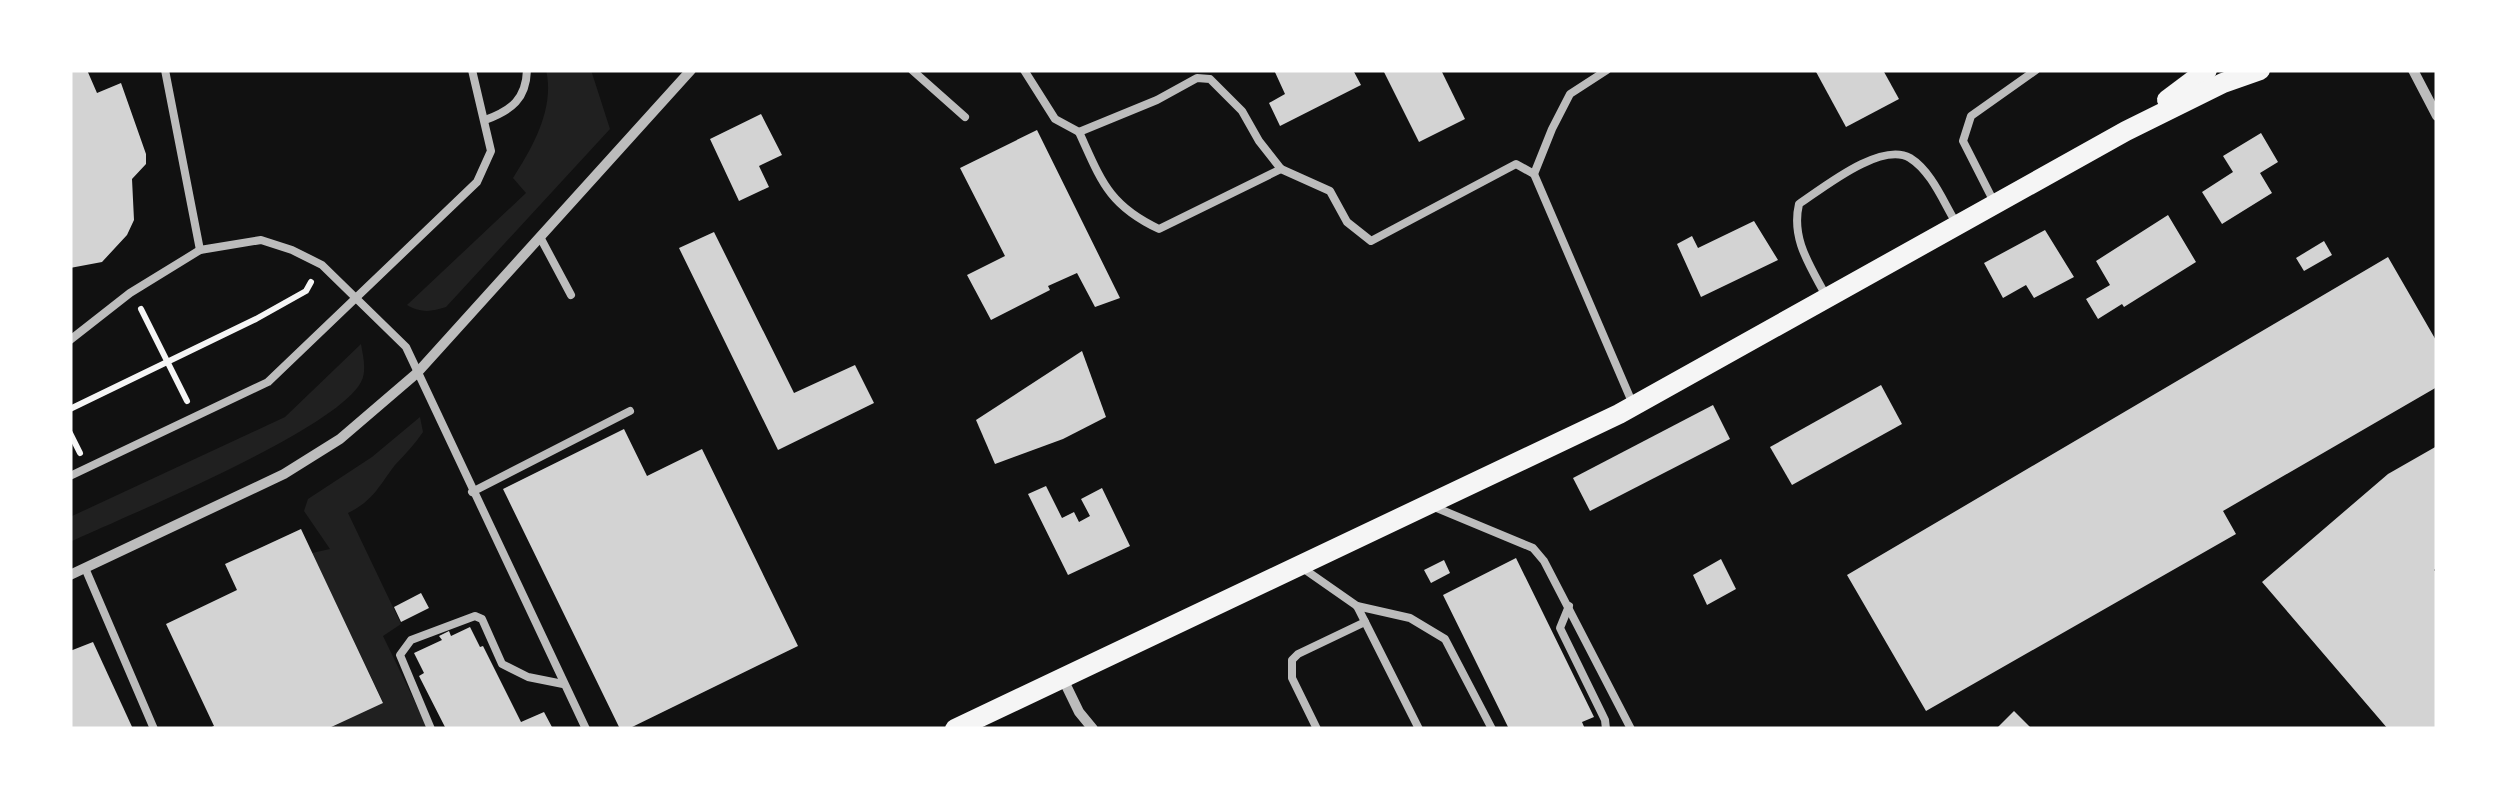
<svg xmlns="http://www.w3.org/2000/svg" width="2507" height="799" font-family="Raleway,sans-serif">
  <style>
    .green { fill: #202020 }
    .building { fill: #d3d3d3 }
    .lines { fill: none; stroke-linecap: round; stroke-linejoin: round }
    .path { stroke: #f5f5f5; stroke-width: 6 }
    .service { stroke: #bcbcbc; stroke-width: 8 }
    .minor { stroke: #bcbcbc; stroke-width: 10 }
    .secondary { stroke: #f5f5f5; stroke-width: 20 }
  </style>
  <rect width="100%" height="100%" fill="#111"/>
  <g class="green">
    <path d="M 546,70 L 591,70 L 610,129 L 446,307 C 431,312 421,313 407,305 L 526,193 L 513,178 C 533,147 555,108 546,70 Z"/>
    <path d="M 361,344 C 363,356 367,371 361,382 C 336,430 128,515 70,542 L 70,517 L 285,417 Z"/>
    <path d="M 420,417 L 423,432 C 415,444 405,454 395,465 C 379,486 373,501 348,513 L 401,624 L 383,636 L 428,729 L 335,729 L 334,726 L 383,702 L 312,553 L 330,549 L 304,511 L 308,499 L 372,457 Z"/>
  </g>
  <g class="building">
    <polygon points="70,70 87,70 97,93 121,83 146,154 146,164 132,179 134,220 127,235 102,262 70,268"/>
    <polygon points="1274,70 1353,70 1361,85 1280,126 1269,103 1285,94"/>
    <polygon points="1383,70 1441,70 1465,119 1419,142"/>
    <polygon points="1815,70 1883,70 1899,99 1846,127"/>
    <polygon points="761,114 782,155 759,166 769,187 739,201 710,139"/>
    <polygon points="1037,130 1120,298 1095,307 1077,273 1048,286 1050,290 991,320 967,275 1005,256 960,168"/>
    <polygon points="2261,133 2278,162 2260,173 2272,193 2222,224 2202,192 2233,172 2223,156"/>
    <polygon points="2168,215 2196,262 2124,307 2122,304 2098,319 2086,299 2110,285 2096,261"/>
    <polygon points="1754,221 1778,260 1701,297 1677,244 1692,236 1698,248"/>
    <polygon points="2045,230 2074,277 2034,298 2026,285 2003,298 1984,263"/>
    <polygon points="714,232 794,393 855,365 874,403 778,450 679,248"/>
    <polygon points="2324,241 2332,255 2304,271 2296,258"/>
    <polygon points="2388,257 2437,342 2437,387 2223,511 2236,534 1926,711 1847,575"/>
    <polygon points="1082,351 1106,417 1063,439 995,464 976,420"/>
    <polygon points="1881,385 1902,424 1792,485 1770,447"/>
    <polygon points="1713,405 1730,439 1590,511 1573,478"/>
    <polygon points="624,429 647,476 702,449 798,646 628,729 620,729 503,489"/>
    <polygon points="2437,446 2437,567 2434,570 2437,573 2437,729 2388,729 2262,582 2388,474"/>
    <polygon points="1046,486 1062,518 1074,512 1079,522 1090,516 1081,499 1102,488 1130,546 1068,575 1028,494"/>
    <polygon points="301,529 383,703 327,729 207,729 214,726 166,624 237,590 225,564"/>
    <polygon points="1516,558 1594,717 1582,722 1585,729 1509,729 1443,595"/>
    <polygon points="1721,559 1736,589 1707,605 1693,575"/>
    <polygon points="1444,560 1450,573 1431,583 1424,570"/>
    <polygon points="421,593 429,608 401,622 394,607"/>
    <polygon points="470,627 480,647 483,646 521,722 544,712 553,729 446,729 419,676 424,673 414,653 442,640 439,636 449,631 451,636"/>
    <polygon points="93,642 133,729 70,729 70,651"/>
    <polygon points="2014,711 2032,729 1996,729"/>
  </g>
  <g class="lines">
    <g class="path">
      <polyline points="141,309 187,401"/>
      <polyline points="70,409 256,319 306,291 311,282"/>
      <polyline points="70,433 80,453"/>
    </g>
    <g class="service">
      <polyline points="165,70 200,250"/>
      <polyline points="912,70 965,117"/>
      <polyline points="1024,70 1055,119 1079,132 1157,100 1197,78 1210,79 1242,111 1259,141 1281,169 1330,191 1347,222 1371,241 1516,164 1534,174 1632,402"/>
      <path d="M 485,120 C 512,110 526,99 527,70"/>
      <path d="M 1079,132 C 1101,180 1108,205 1159,229 L 1281,169"/>
      <polyline points="1534,174 1552,129 1570,94 1607,70"/>
      <polyline points="1993,200 1963,141 1971,116 2036,70"/>
      <polyline points="540,237 571,295"/>
      <path d="M 1825,294 C 1809,264 1791,238 1799,204 C 1823,188 1881,141 1910,158 C 1931,171 1943,201 1955,221"/>
      <polyline points="70,340 130,293 200,250 261,240 292,250 322,265 406,347 586,729"/>
      <polyline points="70,476 268,382 477,182 491,151 472,70"/>
      <polyline points="472,492 630,411"/>
      <polyline points="1432,506 1533,548 1544,561 1631,729"/>
      <polyline points="85,568 154,729"/>
      <polyline points="1304,569 1357,606 1419,729"/>
      <polyline points="1357,606 1410,618 1445,639 1492,729"/>
      <polyline points="1569,606 1560,628 1605,720 1606,729"/>
      <polyline points="431,729 400,655 411,640 475,616 482,619 502,664 528,677 563,684"/>
      <polyline points="1317,729 1292,678 1292,660 1298,654 1365,622"/>
    </g>
    <g class="minor">
      <polyline points="2413,70 2437,116"/>
      <polyline points="70,575 284,474 340,439 417,373 691,70"/>
      <polyline points="1063,679 1079,712 1093,729"/>
    </g>
    <g class="secondary">
      <polyline points="2167,100 2207,70"/>
      <polyline points="955,729 1619,414 2126,131 2223,83 2260,70"/>
    </g>
  </g>
  <rect width="2507" height="799" fill="none" stroke="#ffffff" stroke-width="145"/>
</svg>
